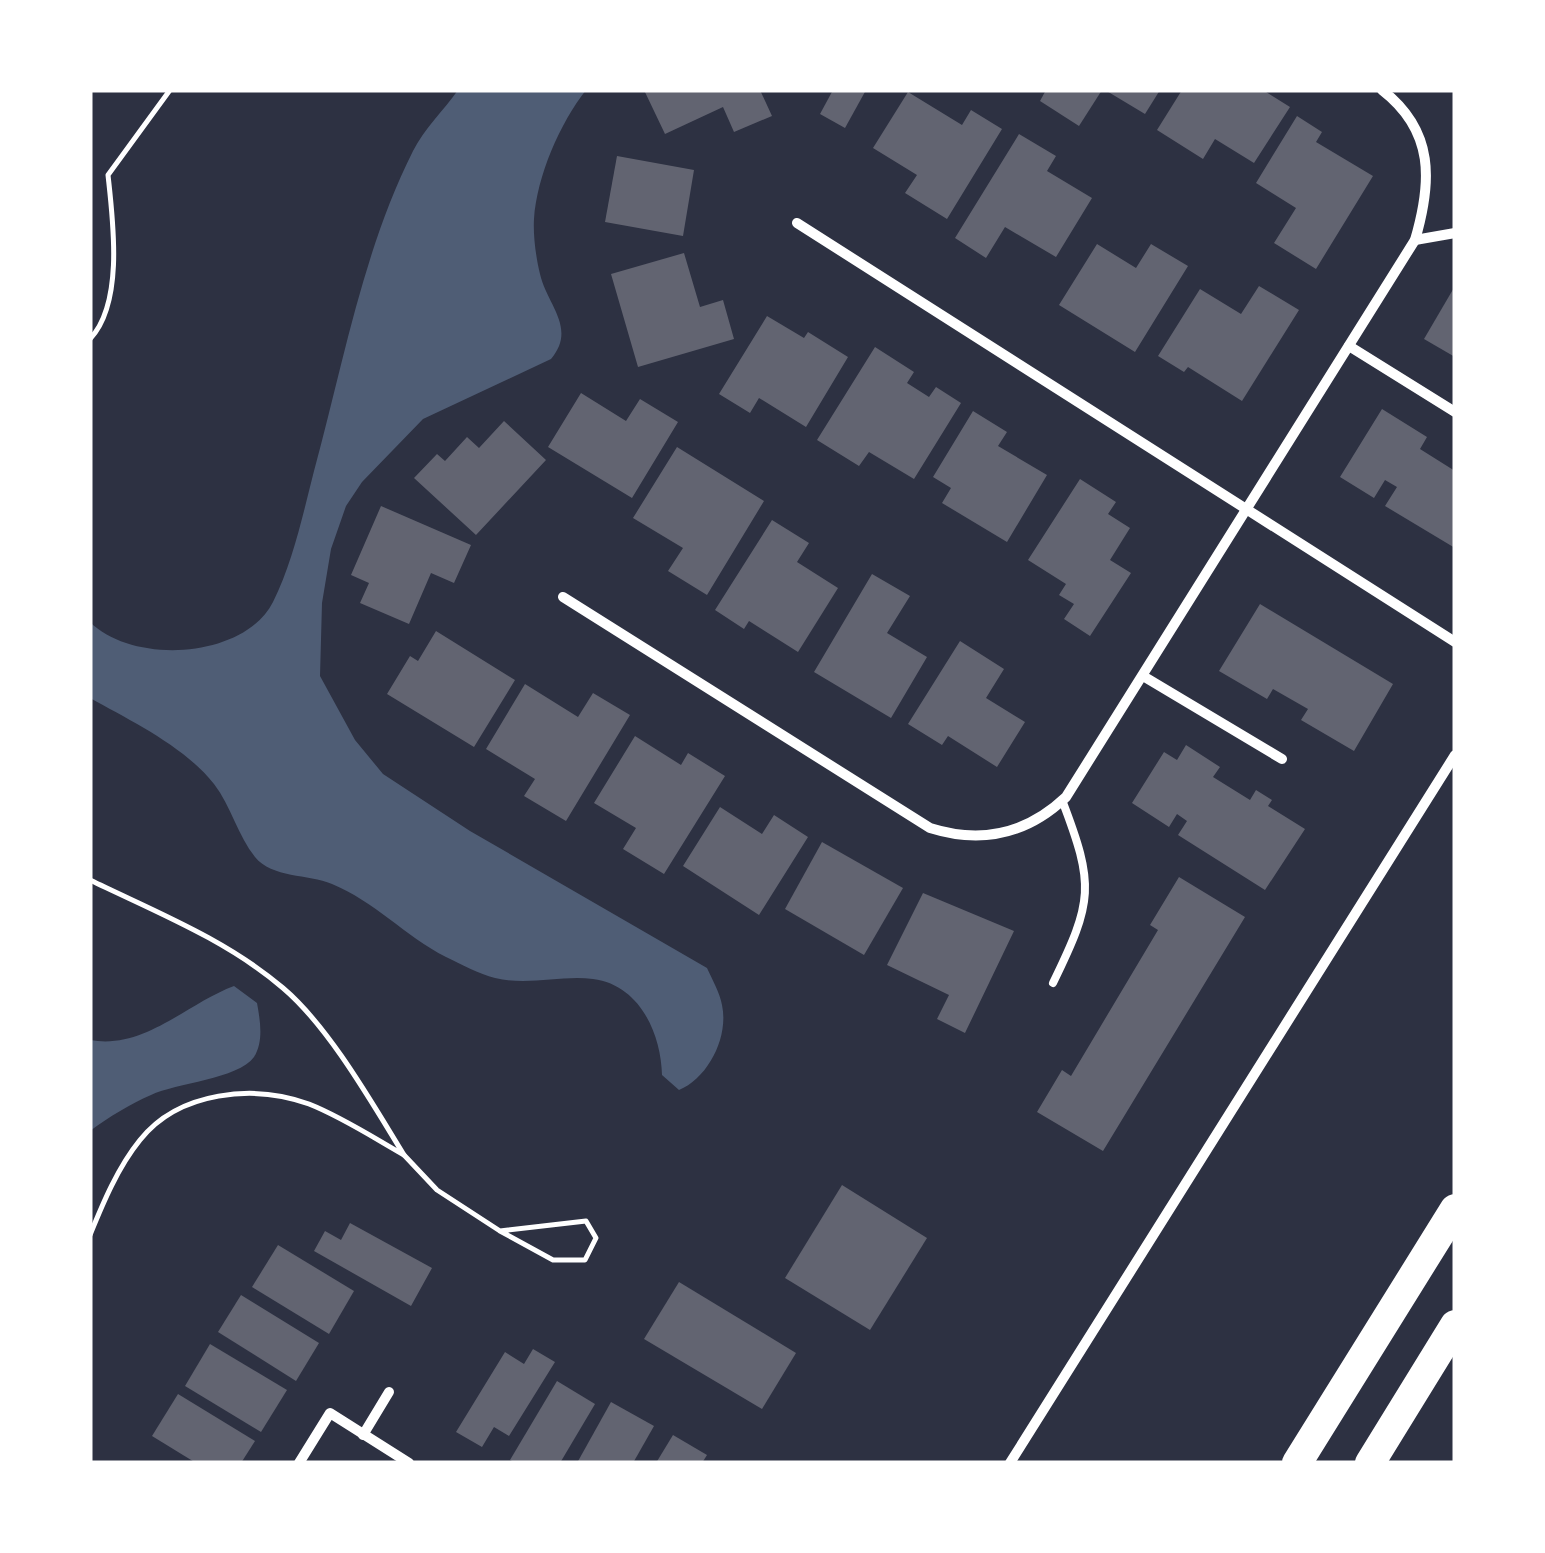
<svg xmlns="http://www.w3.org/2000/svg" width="1545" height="1553" font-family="'DM Sans',sans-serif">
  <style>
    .water { fill: #4f5d75 }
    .building { fill: #626471 }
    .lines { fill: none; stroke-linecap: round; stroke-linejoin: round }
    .path { stroke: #fff; stroke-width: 5 }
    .service { stroke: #fff; stroke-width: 8 }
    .minor { stroke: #fff; stroke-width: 10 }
    .motorway { stroke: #fff; stroke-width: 30 }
  </style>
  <rect width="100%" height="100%" fill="#2d3142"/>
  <g class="water">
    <path d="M 458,90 L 586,90 C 560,123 537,176 534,219 C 533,235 536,258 540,274 C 547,305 577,328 551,359 L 423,419 L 362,482 L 346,506 L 331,549 L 322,603 L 320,676 L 355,740 L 383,774 L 470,831 L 707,968 C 712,979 720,993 722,1005 C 729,1037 708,1078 679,1090 L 662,1075 C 661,1034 640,985 593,979 C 561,975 528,986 495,978 C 479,974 461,964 446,957 C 405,936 374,901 332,884 C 308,874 272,878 255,857 C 238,836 231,806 214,784 C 184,746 131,721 90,698 L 90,622 C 133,665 244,659 273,602 C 293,562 303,514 314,471 C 343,365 363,250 413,151 C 424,129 444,110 458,90 Z"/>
    <path d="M 234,986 L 257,1003 C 260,1020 264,1041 254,1057 C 238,1079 176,1083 151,1095 C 130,1104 109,1117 90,1131 L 90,1040 C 144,1050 186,1004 234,986 Z"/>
  </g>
  <g class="building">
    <polygon points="644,90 760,90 772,116 734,132 723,107 665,134"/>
    <polygon points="833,90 866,90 845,128 820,114"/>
    <polygon points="1046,90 1102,90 1079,126 1040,101"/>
    <polygon points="1105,90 1160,90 1145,114"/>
    <polygon points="1182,90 1263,90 1290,107 1254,163 1215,139 1203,159 1157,130"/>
    <polygon points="908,92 962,125 971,110 1002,129 947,219 905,193 917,175 873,148"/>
    <polygon points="1297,116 1322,132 1316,142 1373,176 1316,269 1274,243 1296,208 1256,183"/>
    <polygon points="1019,134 1056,156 1047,171 1092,198 1056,257 1005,227 986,258 955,238"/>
    <polygon points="617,156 694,170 683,236 605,222"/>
    <polygon points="1097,244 1136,268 1151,244 1188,266 1135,352 1059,305"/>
    <polygon points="684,253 700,307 723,300 734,339 638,367 611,274"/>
    <polygon points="1259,286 1299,310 1242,401 1188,367 1184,372 1158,356 1200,289 1241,314"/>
    <polygon points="1455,286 1455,357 1424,339"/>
    <polygon points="767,316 804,338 808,332 848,357 806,427 759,398 750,413 719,394"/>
    <polygon points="875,347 914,372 907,383 929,397 936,387 961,403 914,479 869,452 859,466 817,440"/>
    <polygon points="581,393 626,421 640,399 678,422 632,498 548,447"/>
    <polygon points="1382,409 1427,437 1420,449 1455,471 1455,548 1385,506 1397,487 1385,480 1374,498 1340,477"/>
    <polygon points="973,411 1007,432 998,446 1047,475 1007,542 942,503 951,488 933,477"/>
    <polygon points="504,421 546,460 476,535 414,478 437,454 445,461 467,437 479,448"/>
    <polygon points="677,447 764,501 707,595 668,571 683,548 633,518"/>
    <polygon points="1080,479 1116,502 1108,514 1130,528 1110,560 1131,573 1090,636 1064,619 1074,604 1059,595 1066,584 1028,560"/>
    <polygon points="381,506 471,545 454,583 431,573 409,624 360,603 369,583 351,575"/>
    <polygon points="772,520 809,543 797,562 838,588 798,652 749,621 744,629 715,610"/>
    <polygon points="872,574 910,596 887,633 927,657 891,718 814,672"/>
    <polygon points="1260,604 1393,684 1354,751 1301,720 1308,709 1273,689 1267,699 1219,671"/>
    <polygon points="436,631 515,680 474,747 387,694 410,656 418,661"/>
    <polygon points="960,641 1004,669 986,698 1025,722 997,767 948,736 942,745 908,724"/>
    <polygon points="525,684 578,717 593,693 630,715 566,821 524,796 535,779 486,749"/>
    <polygon points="635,736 681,765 688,753 725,776 664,874 623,849 636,828 594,803"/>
    <polygon points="1186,745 1220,767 1213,777 1250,800 1256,790 1272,800 1268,806 1305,829 1265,890 1178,835 1187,821 1177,814 1169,827 1132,803 1164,752 1177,760"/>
    <polygon points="720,807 762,834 774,815 808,837 759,915 683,866"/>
    <polygon points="822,842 903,888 864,955 785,909"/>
    <polygon points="1179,877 1245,917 1103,1151 1037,1112 1062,1070 1071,1076 1158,930 1150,925"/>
    <polygon points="923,893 1014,931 965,1033 937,1019 949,995 887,965"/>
    <polygon points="842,1185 927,1238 870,1330 785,1278"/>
    <polygon points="350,1223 432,1268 411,1306 314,1251 325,1231 341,1240"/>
    <polygon points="278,1245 354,1291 329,1334 252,1287"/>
    <polygon points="679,1282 796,1353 762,1409 644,1339"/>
    <polygon points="241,1295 319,1343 296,1381 218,1332"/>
    <polygon points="210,1344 287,1390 261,1432 185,1386"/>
    <polygon points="533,1349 555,1362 509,1436 494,1427 482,1447 456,1432 505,1352 524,1364"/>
    <polygon points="557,1381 595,1404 560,1463 516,1463 510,1460"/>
    <polygon points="178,1394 255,1441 241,1463 196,1463 152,1436"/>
    <polygon points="611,1402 654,1426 633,1463 577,1463"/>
    <polygon points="673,1435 707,1455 702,1463 656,1463"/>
  </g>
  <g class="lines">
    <g class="path">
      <path d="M 90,339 C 124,303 113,221 108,175 L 170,90"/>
      <path d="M 90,880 C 156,912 227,940 283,988 C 329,1027 372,1103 404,1155 C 374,1138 342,1117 309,1104 C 254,1084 179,1091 140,1140 C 118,1167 103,1203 90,1235"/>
      <polyline points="404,1155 437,1190 500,1231 553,1260 585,1260 596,1238 586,1221 500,1231"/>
    </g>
    <path class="service" d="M 1053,983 C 1093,901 1095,886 1062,800"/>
    <g class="minor">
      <polyline points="797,223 1455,642"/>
      <polyline points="1415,240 1455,233"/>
      <polyline points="1349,346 1455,412"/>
      <path d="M 563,597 L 930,828 C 981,844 1027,834 1066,797 L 1415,240 C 1432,182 1435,131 1382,90"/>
      <polyline points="1143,676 1282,759"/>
      <polyline points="363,1435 389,1392"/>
      <polyline points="299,1463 330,1413 409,1463"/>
      <polyline points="1010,1463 1455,755"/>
    </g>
    <g class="motorway">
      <polyline points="1297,1463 1455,1209"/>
      <polyline points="1370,1463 1455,1325"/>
    </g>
  </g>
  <rect width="1545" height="1553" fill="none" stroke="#ffffff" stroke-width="185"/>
</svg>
